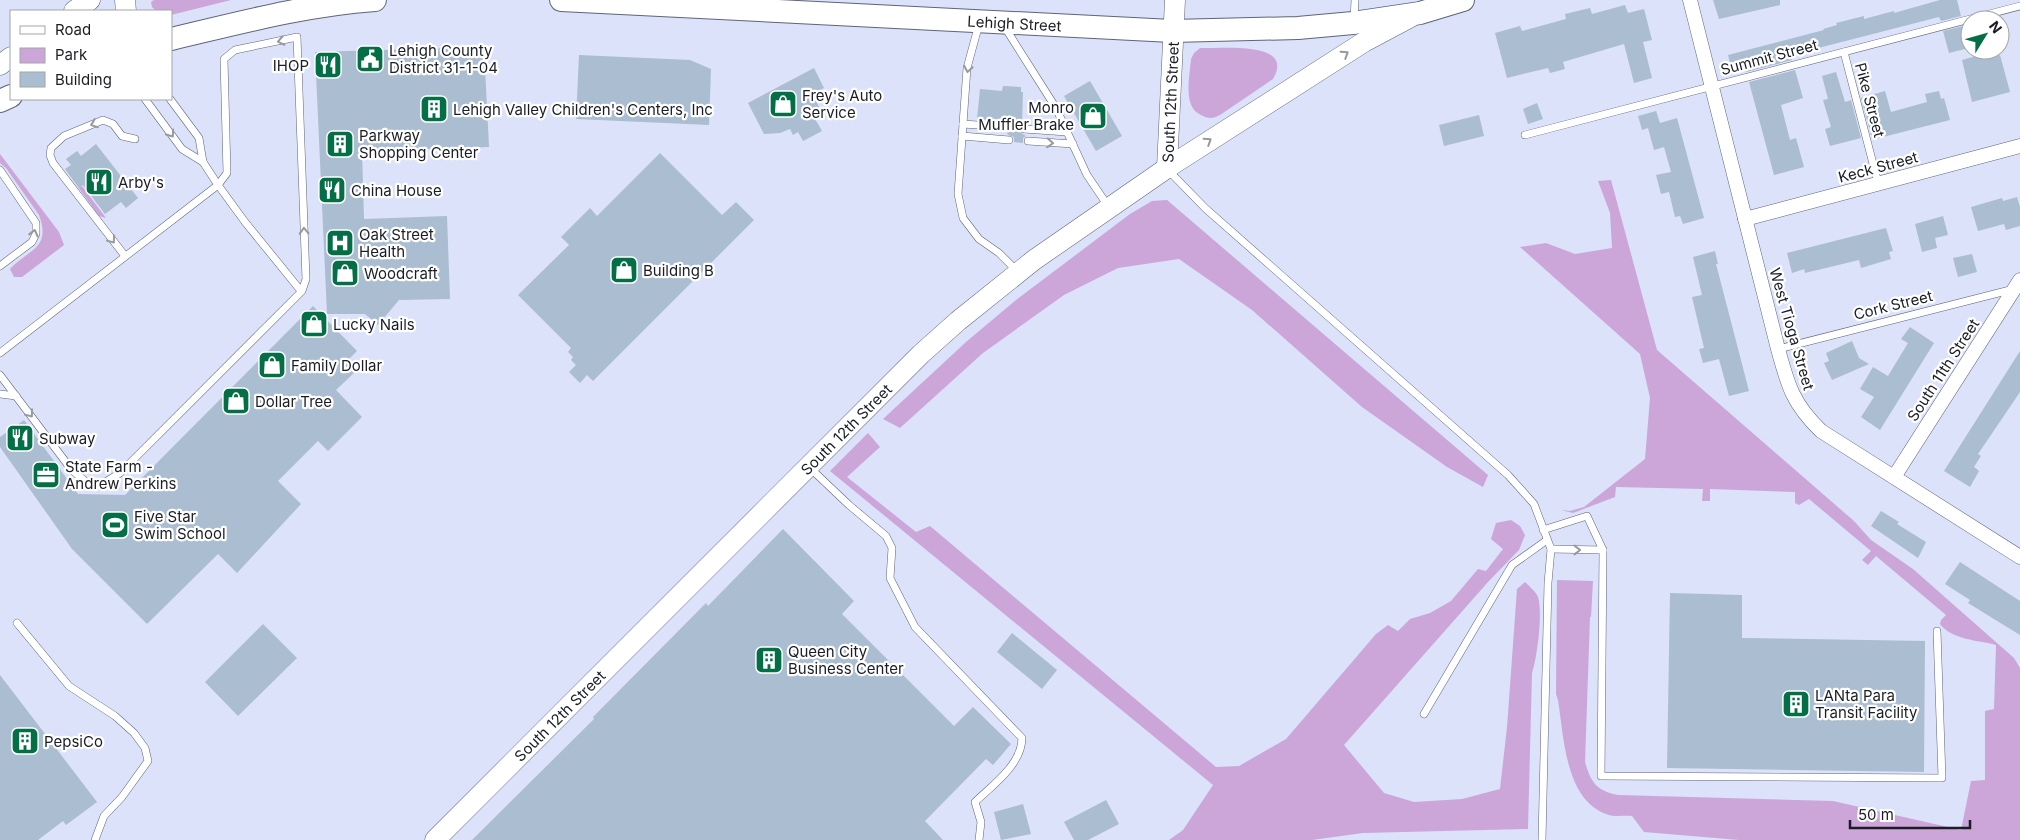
<svg xmlns="http://www.w3.org/2000/svg" width="2020" height="840" font-family="Inter,sans-serif">
  <style>
    .green { fill: #cca6d9 }
    .building { fill: #abbdd0 }
    .lines { fill: none; stroke-linecap: round; stroke-linejoin: round }
    .lane-casing { stroke: #5e6479; stroke-width: 8 }
    .street-casing { stroke: #5e6479; stroke-width: 15 }
    .secondary-casing { stroke: #5e6479; stroke-width: 21 }
    .primary-casing { stroke: #5e6479; stroke-width: 24 }
    .lane { stroke: #fff; stroke-width: 7 }
    .street { stroke: #fff; stroke-width: 14 }
    .secondary { stroke: #fff; stroke-width: 20 }
    .primary { stroke: #fff; stroke-width: 22 }
    .oneway { stroke: #98999d }
    .labels { text-anchor: middle; dominant-baseline: central; stroke-width: 4.5; stroke-linejoin: round; paint-order: stroke }
    .street-label { font-size: 15px; fill: #1a1d25; stroke: #fff }
    .poi-label { font-size: 15px; fill: #1a1d25; stroke: #fff; text-anchor: start }
  </style>
  <rect width="100%" height="100%" fill="#dbe2fa"/>
  <g class="green">
    <polygon points="154,0 231,0 171,15 171,11 156,11 152,7 151,2"/>
    <path d="M 1200,48 C 1220,49 1296,40 1273,79 L 1220,115 C 1213,119 1208,119 1201,115 C 1182,107 1190,75 1191,59 L 1194,53 Z"/>
    <path d="M 0,154 L 59,232 L 64,245 L 22,277 L 14,277 L 10,269 C 27,250 52,249 39,215 L 6,168 L 0,163 Z"/>
    <polygon points="65,169 79,188 82,186 106,218 99,216"/>
    <path d="M 1611,180 L 1657,350 L 1854,521 L 1871,540 L 1913,569 L 2014,658 L 2020,668 L 2020,840 L 1739,840 L 1644,832 L 1632,816 C 1625,815 1616,817 1609,815 C 1565,802 1564,737 1558,700 L 1556,694 L 1557,580 L 1593,581 L 1591,617 L 1590,617 L 1585,762 C 1591,783 1597,791 1618,795 L 1833,801 L 1961,830 L 1971,781 L 1985,780 L 1985,711 L 1994,709 L 1996,645 C 1978,640 1952,640 1940,624 L 1941,620 L 1946,615 L 1876,556 L 1868,565 L 1862,560 L 1871,551 L 1809,499 L 1799,505 L 1795,503 L 1795,492 L 1710,489 L 1710,501 L 1702,501 L 1703,489 L 1616,487 L 1615,497 L 1573,513 L 1561,510 L 1570,511 L 1584,507 L 1645,459 L 1650,398 L 1640,354 L 1520,247 L 1546,243 L 1575,254 L 1612,248 L 1610,213 L 1598,181 Z"/>
    <polygon points="1167,200 1488,475 1483,487 1447,467 1362,407 1252,310 1179,259 1118,268 1064,295 983,353 900,428 883,419 966,342 1016,300 1130,214 1152,201"/>
    <path d="M 868,433 L 880,447 L 847,477 L 916,532 L 930,526 L 1216,767 L 1239,766 L 1286,739 L 1376,634 L 1388,625 L 1398,631 L 1410,619 L 1430,613 L 1451,601 L 1478,569 L 1486,571 L 1503,549 L 1491,539 L 1496,523 L 1511,520 L 1520,526 L 1525,535 L 1519,550 L 1488,582 L 1344,745 L 1384,793 L 1414,802 L 1462,799 L 1500,789 L 1507,727 L 1517,589 L 1525,582 C 1529,586 1536,592 1538,597 C 1543,612 1537,659 1532,673 L 1528,829 L 1363,833 L 1312,840 L 1169,840 L 1183,830 L 1213,785 L 830,471 Z"/>
  </g>
  <g class="building">
    <polygon points="1713,0 1780,0 1780,5 1719,19"/>
    <polygon points="1940,0 1957,0 1961,16 1941,21 1939,17 1791,55 1792,60 1746,72 1745,67 1732,71 1728,55 1824,30 1823,29 1837,25 1836,23 1864,16 1864,19 1894,11 1894,13"/>
    <polygon points="1625,5 1628,13 1644,9 1652,40 1643,42 1652,78 1634,83 1624,44 1563,62 1565,69 1550,73 1548,68 1507,78 1495,33 1520,26 1522,31 1566,19 1565,14 1590,8 1592,14"/>
    <polygon points="1964,26 1969,48 1949,53 1943,31"/>
    <polygon points="484,47 489,147 362,151 364,219 447,216 450,299 399,300 378,325 365,314 327,314 315,52"/>
    <polygon points="1983,54 1984,59 2000,55 2010,92 1972,102 1962,60"/>
    <polygon points="579,55 690,60 711,69 709,125 576,119"/>
    <polygon points="814,68 824,88 814,93 818,100 816,101 822,113 814,117 822,131 803,141 798,132 793,135 790,129 780,133 764,134 748,103"/>
    <polygon points="1795,70 1803,98 1781,105 1790,140 1796,138 1804,167 1774,175 1749,82"/>
    <polygon points="1836,72 1845,102 1851,100 1861,138 1830,146 1825,129 1831,127 1823,100 1828,99 1822,76"/>
    <polygon points="1090,81 1122,136 1096,151 1064,96"/>
    <polygon points="1003,86 1021,87 1021,92 1023,92 1022,124 1019,129 1021,133 1026,136 1023,138 1023,143 1014,142 1014,137 1008,135 1007,132 1011,127 1009,122 977,119 980,89 1002,91"/>
    <polygon points="1885,91 1891,112 1927,102 1925,94 1939,91 1941,99 1944,98 1950,120 1875,139 1874,135 1871,135 1861,98"/>
    <polygon points="1537,103 1543,119 1528,124 1523,109"/>
    <polygon points="1656,111 1660,123 1677,118 1704,218 1683,224 1680,216 1675,217 1669,192 1661,194 1656,175 1671,172 1664,147 1654,150 1648,128 1642,130 1638,116"/>
    <polygon points="1479,115 1484,136 1444,146 1439,125"/>
    <polygon points="96,144 138,198 126,208 121,202 105,214 83,185 79,188 65,169 71,165 66,159 77,151 81,156"/>
    <polygon points="660,153 722,215 736,202 754,220 593,381 587,375 580,383 569,372 576,365 571,360 573,357 568,352 571,348 518,295 569,245 561,237 590,208 597,216"/>
    <polygon points="2017,197 2020,207 2020,226 2006,230 2004,224 1978,231 1971,207 2002,198 2003,201"/>
    <polygon points="1943,216 1948,235 1935,238 1937,248 1922,252 1915,224"/>
    <polygon points="1886,228 1893,251 1889,252 1891,259 1861,268 1859,260 1805,273 1804,269 1792,273 1787,253"/>
    <polygon points="1715,251 1718,264 1716,264 1749,391 1729,396 1719,359 1703,363 1699,349 1704,348 1692,297 1702,295 1693,257"/>
    <polygon points="1972,254 1977,272 1958,277 1953,258"/>
    <polygon points="313,306 357,351 347,361 357,370 336,390 362,417 328,451 318,441 278,481 301,504 237,573 218,554 147,624 72,549 0,447 0,437 24,420 78,494 125,495"/>
    <polygon points="1910,327 1934,343 1880,430 1861,417 1874,397 1860,389 1873,367 1888,376 1908,343 1901,339"/>
    <polygon points="1852,341 1859,358 1869,364 1832,380 1824,363 1829,361 1826,353"/>
    <polygon points="2020,351 2020,392 1978,454 1981,456 1974,467 1979,471 1970,487 1944,471"/>
    <polygon points="1881,511 1899,522 1897,524 1926,542 1918,558 1871,526"/>
    <polygon points="783,529 854,601 842,614 954,726 973,707 1011,744 993,765 986,759 925,821 943,840 472,840 594,719 593,717 706,603 708,606"/>
    <polygon points="1960,562 2020,601 2020,635 1968,603 1970,600 1945,584"/>
    <polygon points="1670,593 1742,595 1742,638 1925,641 1924,772 1667,768"/>
    <polygon points="263,624 297,658 238,716 205,682"/>
    <polygon points="1012,633 1057,670 1042,689 997,652"/>
    <polygon points="0,675 97,802 66,825 63,821 38,840 0,840"/>
    <polygon points="1106,800 1119,824 1088,840 1074,840 1064,822"/>
    <polygon points="1023,804 1031,834 1001,840 994,812"/>
  </g>
  <g class="lines">
    <defs>
      <g id="lane">
        <polyline points="1354,20 1355,0"/>
        <polyline points="979,24 967,68 958,194 963,218 979,239 999,253 1017,271"/>
        <polyline points="1004,26 1056,108 1087,175 1108,206"/>
        <polyline points="1844,52 1878,183"/>
        <polyline points="145,99 182,149 203,162"/>
        <polyline points="963,124 1006,127"/>
        <polyline points="1024,129 1067,132"/>
        <polyline points="1525,135 2020,6"/>
        <polyline points="962,136 1009,140"/>
        <polyline points="1028,141 1073,144"/>
        <polyline points="0,170 36,223 36,234 32,242 0,266"/>
        <polyline points="1168,170 1205,208 1508,475 1534,504 1551,549 1548,583 1542,840"/>
        <polyline points="125,256 53,163 50,155 51,148 64,136 103,120 113,124 122,136 135,139"/>
        <polyline points="1778,349 2014,289"/>
        <polyline points="0,353 218,185 203,162 199,138 170,99"/>
        <polyline points="0,375 71,469 87,483 104,483 120,473 302,291 306,279 297,37 235,50 224,59 227,173 218,185 245,222 301,291"/>
        <polyline points="0,394 16,396"/>
        <path d="M 809,467 L 849,505 L 886,536 L 892,548 L 890,578 L 915,627 L 1022,738 C 1022,764 993,785 975,802 L 981,822 L 979,840"/>
        <polyline points="1543,530 1587,516 1603,550 1601,776 1942,778 1937,631"/>
        <polyline points="1551,549 1603,550"/>
        <polyline points="17,623 69,686 115,716 134,733 145,748 148,761 122,797 104,816 95,840"/>
        <polyline points="1424,714 1512,565 1547,540"/>
      </g>
      <g id="street">
        <path d="M 1690,0 L 1778,349 C 1788,386 1793,404 1821,431 L 2020,557"/>
        <polyline points="1745,219 2020,146"/>
        <polyline points="1894,477 2020,280"/>
      </g>
      <g id="secondary">
        <polyline points="125,0 126,11"/>
        <polyline points="74,11 90,0"/>
        <polyline points="0,65 11,57"/>
        <path id="s1" d="M 1167,168 L 1175,0"/>
        <path id="s2" d="M 435,840 L 921,354 L 958,321 L 1034,260 L 1167,168 L 1364,42 L 1411,17"/>
      </g>
      <g id="primary">
        <path id="s3" d="M 561,0 L 1172,31 L 1298,28 L 1353,23 L 1420,13 L 1463,0"/>
        <path d="M 171,39 C 239,23 305,5 375,0"/>
        <polyline points="0,101 11,96"/>
      </g>
    </defs>
    <use href="#lane" class="lane-casing"/>
    <use href="#street" class="street-casing"/>
    <use href="#secondary" class="secondary-casing"/>
    <use href="#primary" class="primary-casing"/>
    <use href="#lane" class="lane"/>
    <use href="#street" class="street"/>
    <use href="#secondary" class="secondary"/>
    <use href="#primary" class="primary"/>
  </g>
  <defs><path id="oneway-chevron" d="M-2-3.5L2.5 0L-2 3.5" fill="none" stroke-width="1.6" stroke-linecap="round" stroke-linejoin="round" transform="scale(1.25)"/></defs>
  <g class="oneway">
    <use href="#oneway-chevron" transform="translate(281 41) rotate(169)"/>
    <use href="#oneway-chevron" transform="translate(1345 54) rotate(-33)"/>
    <use href="#oneway-chevron" transform="translate(968 69) rotate(100)"/>
    <use href="#oneway-chevron" transform="translate(94 124) rotate(159)"/>
    <use href="#oneway-chevron" transform="translate(171 134) rotate(54)"/>
    <use href="#oneway-chevron" transform="translate(1208 141) rotate(-33)"/>
    <use href="#oneway-chevron" transform="translate(1050 143) rotate(4)"/>
    <use href="#oneway-chevron" transform="translate(304 231) rotate(-92)"/>
    <use href="#oneway-chevron" transform="translate(34 233) rotate(-76)"/>
    <use href="#oneway-chevron" transform="translate(112 240) rotate(53)"/>
    <use href="#oneway-chevron" transform="translate(30 414) rotate(53)"/>
    <use href="#oneway-chevron" transform="translate(1577 550)"/>
  </g>
  <defs>
    <symbol id="civic-square" viewBox="-11 -11 22 22"><rect x="-9" y="-9" width="18" height="18" rx="4" fill="#046f47" stroke="#fff"/><path d="M-.6-6.5H3V-4.5H.6V-3L4-1V1h2V6H-6V1h2V-1L-.6-3ZM-1.2 2.5V6h2.4V2.5Z" fill="#fff"/></symbol>
    <symbol id="restaurant-square" viewBox="-11 -11 22 22"><rect x="-9" y="-9" width="18" height="18" rx="4" fill="#046f47" stroke="#fff"/><path d="M-5-6h1v4h1v-4h1v4h1v-4h1v5L-1.5 .5V6h-2V.5L-5-1ZM5-6V6H3V1.5H1.5Q1.5-4 5-6Z" fill="#fff"/></symbol>
    <symbol id="shop-square" viewBox="-11 -11 22 22"><rect x="-9" y="-9" width="18" height="18" rx="4" fill="#046f47" stroke="#fff"/><path d="M-5-2.5h2.3a2.7 3.5 0 0 1 5.4 0H5L5.5 6h-11ZM-1.5-2.5h3a1.5 2.3 0 0 0-3 0Z" fill="#fff"/></symbol>
    <symbol id="building-square" viewBox="-11 -11 22 22"><rect x="-9" y="-9" width="18" height="18" rx="4" fill="#046f47" stroke="#fff"/><path d="M-4-6H4V6H1V3H-1V6H-4ZM-2.5-4.3h1.7v1.8h-1.7ZM.8-4.3h1.7v1.8H.8ZM-2.5-1h1.7V.8h-1.7ZM.8-1h1.7V.8H.8Z" fill="#fff"/></symbol>
    <symbol id="hospital-square" viewBox="-11 -11 22 22"><rect x="-9" y="-9" width="18" height="18" rx="4" fill="#046f47" stroke="#fff"/><path d="M-5-5h3v3.5h4V-5h3V5h-3V1.5h-4V5h-3Z" fill="#fff"/></symbol>
    <symbol id="office-square" viewBox="-11 -11 22 22"><rect x="-9" y="-9" width="18" height="18" rx="4" fill="#046f47" stroke="#fff"/><path d="M-6-3h4V-5.5h4V-3h4V5H-6ZM-1-4.5V-3h2v-1.5ZM-6 0V1H6V0Z" fill="#fff"/></symbol>
    <symbol id="stadium-square" viewBox="-11 -11 22 22"><rect x="-9" y="-9" width="18" height="18" rx="4" fill="#046f47" stroke="#fff"/><path d="M0-5a6.5 5 0 1 0 0 10a6.5 5 0 1 0 0-10ZM-3.5-1.8h7v3.6h-7Z" fill="#fff"/></symbol>
  </defs>
  <g fill-rule="evenodd">
    <use href="#civic-square" x="354" y="43" width="32" height="32"/>
    <use href="#restaurant-square" x="312" y="49" width="32" height="32"/>
    <use href="#shop-square" x="767" y="88" width="32" height="32"/>
    <use href="#building-square" x="418" y="93" width="32" height="32"/>
    <use href="#shop-square" x="1077" y="100" width="32" height="32"/>
    <use href="#building-square" x="324" y="128" width="32" height="32"/>
    <use href="#restaurant-square" x="83" y="166" width="32" height="32"/>
    <use href="#restaurant-square" x="316" y="174" width="32" height="32"/>
    <use href="#hospital-square" x="324" y="227" width="32" height="32"/>
    <use href="#shop-square" x="608" y="254" width="32" height="32"/>
    <use href="#shop-square" x="329" y="257" width="32" height="32"/>
    <use href="#shop-square" x="298" y="308" width="32" height="32"/>
    <use href="#shop-square" x="256" y="349" width="32" height="32"/>
    <use href="#shop-square" x="220" y="385" width="32" height="32"/>
    <use href="#restaurant-square" x="4" y="422" width="32" height="32"/>
    <use href="#office-square" x="30" y="459" width="32" height="32"/>
    <use href="#stadium-square" x="99" y="509" width="32" height="32"/>
    <use href="#building-square" x="753" y="644" width="32" height="32"/>
    <use href="#building-square" x="1780" y="688" width="32" height="32"/>
    <use href="#building-square" x="9" y="725" width="32" height="32"/>
  </g>
  <g class="labels">
    <g class="street-label">
      <text stroke="none"><textPath href="#s3" startOffset="454">Lehigh Street</textPath></text>
      <text transform="translate(1769 57) rotate(-15)">Summit Street</text>
      <text transform="translate(1870 100) rotate(75)">Pike Street</text>
      <text stroke="none"><textPath href="#s1" startOffset="66">South 12th Street</textPath></text>
      <text transform="translate(1878 167) rotate(-15)">Keck Street</text>
      <text transform="translate(1893 305) rotate(-14)">Cork Street</text>
      <text transform="translate(1792 329) rotate(74)">West Tioga Street</text>
      <text transform="translate(1943 370) rotate(-57)">South 11th Street</text>
      <text stroke="none"><textPath href="#s2" startOffset="581">South 12th Street</textPath></text>
      <text stroke="none"><textPath href="#s2" startOffset="176">South 12th Street</textPath></text>
    </g>
    <g class="poi-label">
      <text x="389" y="50">Lehigh County<tspan x="389" dy="17">District 31-1-04</tspan></text>
      <text x="309" y="65" text-anchor="end">IHOP</text>
      <text x="802" y="95">Frey's Auto<tspan x="802" dy="17">Service</tspan></text>
      <text x="1074" y="107" text-anchor="end">Monro<tspan x="1074" dy="17">Muffler Brake</tspan></text>
      <text x="453" y="109">Lehigh Valley Children's Centers, Inc</text>
      <text x="359" y="135">Parkway<tspan x="359" dy="17">Shopping Center</tspan></text>
      <text x="118" y="182">Arby's</text>
      <text x="351" y="190">China House</text>
      <text x="359" y="234">Oak Street<tspan x="359" dy="17">Health</tspan></text>
      <text x="643" y="270">Building B</text>
      <text x="364" y="273">Woodcraft</text>
      <text x="333" y="324">Lucky Nails</text>
      <text x="291" y="365">Family Dollar</text>
      <text x="255" y="401">Dollar Tree</text>
      <text x="39" y="438">Subway</text>
      <text x="65" y="466">State Farm -<tspan x="65" dy="17">Andrew Perkins</tspan></text>
      <text x="134" y="516">Five Star<tspan x="134" dy="17">Swim School</tspan></text>
      <text x="788" y="651">Queen City<tspan x="788" dy="17">Business Center</tspan></text>
      <text x="1815" y="695">LANta Para<tspan x="1815" dy="17">Transit Facility</tspan></text>
      <text x="44" y="741">PepsiCo</text>
    </g>
  </g>
  <rect x="10" y="10" width="162" height="90" fill="#ffffff" stroke="#a3a5a8"/>
  <rect x="20" y="26" width="25" height="8" fill="#ffffff" stroke="#a3a5a8"/>
  <text x="55" y="35" font-size="15" fill="#1a1d25">Road</text>
  <rect x="20" y="48" width="25" height="15" fill="#cca6d9" stroke="#a3a5a8"/>
  <text x="55" y="60" font-size="15" fill="#1a1d25">Park</text>
  <rect x="20" y="72" width="25" height="15" fill="#abbdd0" stroke="#a3a5a8"/>
  <text x="55" y="85" font-size="15" fill="#1a1d25">Building</text>
  <g transform="translate(1985 35) rotate(53)"><circle r="24" fill="#ffffff" stroke="#a3a5a8"/>
  <path d="M0-4L9 19L0 12L-9 19Z" fill="#046f47"/>
  <text y="-8" font-size="14" font-weight="bold" text-anchor="middle" fill="#1a1d25">N</text>
  </g>
  <path d="M1850 820v8h120v-8" fill="none" stroke="#1a1d25" stroke-width="2.5"/>
  <text x="1858" y="820" font-size="15" fill="#1a1d25" stroke="#ffffff" stroke-width="4" paint-order="stroke">50 m</text>
</svg>
